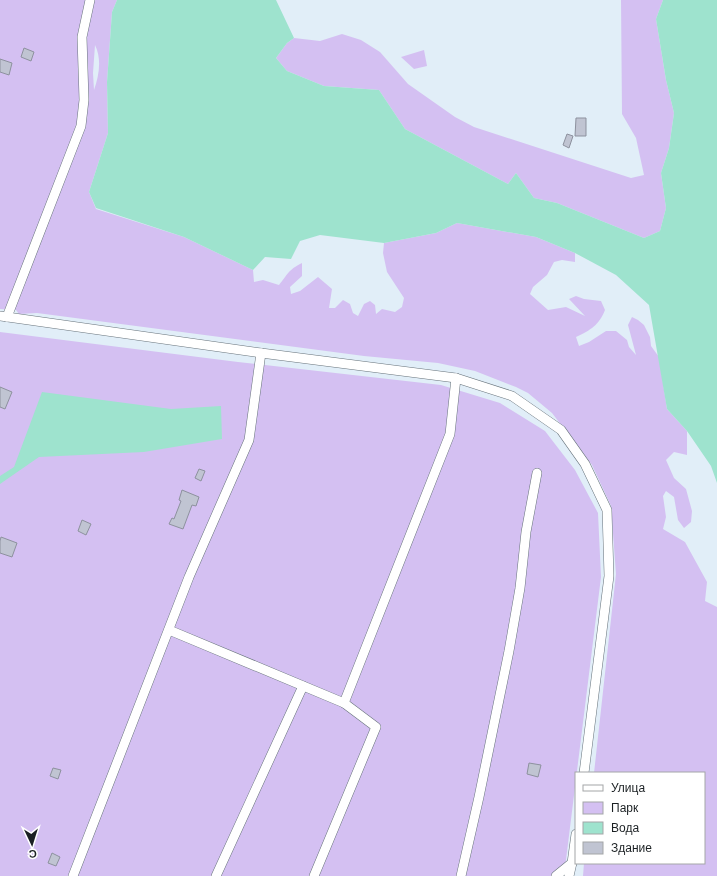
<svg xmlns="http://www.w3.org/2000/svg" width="717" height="876" font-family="Arial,sans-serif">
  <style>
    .green { fill: #d4c0f2; fill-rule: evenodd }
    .water { fill: #9ee3ce }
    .building { fill: #c0c4d2; stroke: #8d919e }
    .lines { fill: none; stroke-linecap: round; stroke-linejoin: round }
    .street-casing { stroke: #67737b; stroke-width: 10 }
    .street { stroke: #fff; stroke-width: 9 }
  </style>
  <rect width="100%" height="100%" fill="#e1eef8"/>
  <g class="green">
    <path d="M 0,0 L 117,0 L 112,12 L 107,82 L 108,133 L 89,192 L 96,209 L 184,237 L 253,270 L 254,282 L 263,280 L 279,285 C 288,274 288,270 302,263 L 302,276 L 290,287 L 291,294 L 300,291 L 318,277 L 332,289 L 329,308 L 335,308 L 343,300 L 350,304 L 353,313 L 358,316 L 364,304 L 370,301 L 375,305 L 376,314 L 382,309 L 395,312 L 402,307 L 404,298 L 387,272 L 383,253 L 384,243 L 436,233 L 457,223 L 536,237 L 575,253 L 575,262 L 562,260 L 554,262 L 547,275 L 533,287 L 530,294 L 548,310 L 566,307 L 585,316 L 569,299 L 576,296 L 584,299 L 601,301 L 605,310 C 599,325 591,330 576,337 L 579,346 L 589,342 L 606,331 L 616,331 L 627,340 L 629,347 L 636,355 L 628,325 L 632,317 L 638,320 L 644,325 L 650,337 L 651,346 L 659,357 L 667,409 L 687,431 L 687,455 L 674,452 L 666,460 L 674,478 L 686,489 L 692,511 L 691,522 L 684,528 L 678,520 L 674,497 L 666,491 L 663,496 L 666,517 L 663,529 L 685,542 L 707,582 L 705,601 L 717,607 L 717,876 L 583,876 L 584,863 L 704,863 L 704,773 L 594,773 L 616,574 L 611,506 L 592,465 L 552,413 L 528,393 L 516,387 L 475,371 L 438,363 L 364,356 L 37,313 L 19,314 L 16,310 L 0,309 ZM 95,45 C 102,59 99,76 94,90 L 93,73 Z"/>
    <polygon points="621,0 663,0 656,19 666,80 674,113 669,148 661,173 666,208 660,231 644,238 557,203 534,198 516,173 508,184 405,129 379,90 324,86 287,71 276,58 287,43 294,38 320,41 342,34 361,40 380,52 408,84 455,117 474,127 631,178 644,175 636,138 622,114"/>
    <polygon points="424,50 427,66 414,69 401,57"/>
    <polygon points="0,332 238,362 441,385 500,403 545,431 575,470 598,513 601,577 564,876 0,876"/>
  </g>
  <g class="water">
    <polygon points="117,0 276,0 294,38 287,43 276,58 287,71 324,86 379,90 405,129 508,184 516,173 534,198 557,203 644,238 660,231 666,208 661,173 669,148 674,113 666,80 656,19 663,0 717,0 717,483 711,466 687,431 667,409 649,305 616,275 575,253 536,237 457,223 436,233 384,243 320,235 300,241 291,259 265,257 253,270 184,237 96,208 89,192 108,133 107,82 112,12"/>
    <polygon points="42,392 171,409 221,406 222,439 144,452 39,457 0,484 0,476 14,467"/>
  </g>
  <g class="building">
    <polygon points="24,48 34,52 31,61 21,57"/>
    <polygon points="0,59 12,63 9,75 0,72"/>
    <polygon points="576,118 586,118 586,136 575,136"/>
    <polygon points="567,134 573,136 569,148 563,145"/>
    <polygon points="0,387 12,392 5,409 0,407"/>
    <polygon points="199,469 205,471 201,481 195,478"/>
    <polygon points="182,490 199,497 196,506 192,505 183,529 169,524 172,518 174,519 181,501 179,500"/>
    <polygon points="82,520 91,524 86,535 78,531"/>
    <polygon points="1,537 17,543 12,557 0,553 0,541"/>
    <polygon points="529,763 541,765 538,777 527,774"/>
    <polygon points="53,768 61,770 58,779 50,776"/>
    <polygon points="52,853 60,857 56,866 48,863"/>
  </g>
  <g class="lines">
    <defs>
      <g id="street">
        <polyline points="0,316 261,353 456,378 512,396 561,430 585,464 607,510 609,576 584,773"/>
        <polyline points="7,317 81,126 84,100 82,37 90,0"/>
        <polyline points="169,630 344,703 376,727 314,876"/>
        <polyline points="344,703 450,434 456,378"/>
        <polyline points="73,876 189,577 249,440 261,353"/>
        <polyline points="216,876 303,686"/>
        <polyline points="461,876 479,797 509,651 520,588 526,532 537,473"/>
        <polyline points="556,876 572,863"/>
        <polyline points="569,876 572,863 576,834"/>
      </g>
    </defs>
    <use href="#street" class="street-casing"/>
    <use href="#street" class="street"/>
  </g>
  <rect x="575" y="772" width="130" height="92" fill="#ffffff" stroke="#a4a6a7"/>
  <rect x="583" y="785" width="20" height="6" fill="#ffffff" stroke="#a4a6a7"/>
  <text x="611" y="792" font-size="12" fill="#1b2023">Улица</text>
  <rect x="583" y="802" width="20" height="12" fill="#d4c0f2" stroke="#a4a6a7"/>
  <text x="611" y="812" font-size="12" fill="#1b2023">Парк</text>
  <rect x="583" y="822" width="20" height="12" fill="#9ee3ce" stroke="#a4a6a7"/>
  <text x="611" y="832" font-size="12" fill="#1b2023">Вода</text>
  <rect x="583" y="842" width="20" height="12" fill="#c0c4d2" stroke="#a4a6a7"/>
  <text x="611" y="852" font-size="12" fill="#1b2023">Здание</text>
  <g transform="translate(32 844) rotate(176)" stroke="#ffffff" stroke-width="3" paint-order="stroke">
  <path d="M0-3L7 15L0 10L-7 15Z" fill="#1b2023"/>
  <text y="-6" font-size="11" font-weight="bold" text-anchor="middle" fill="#1b2023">С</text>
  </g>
</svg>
